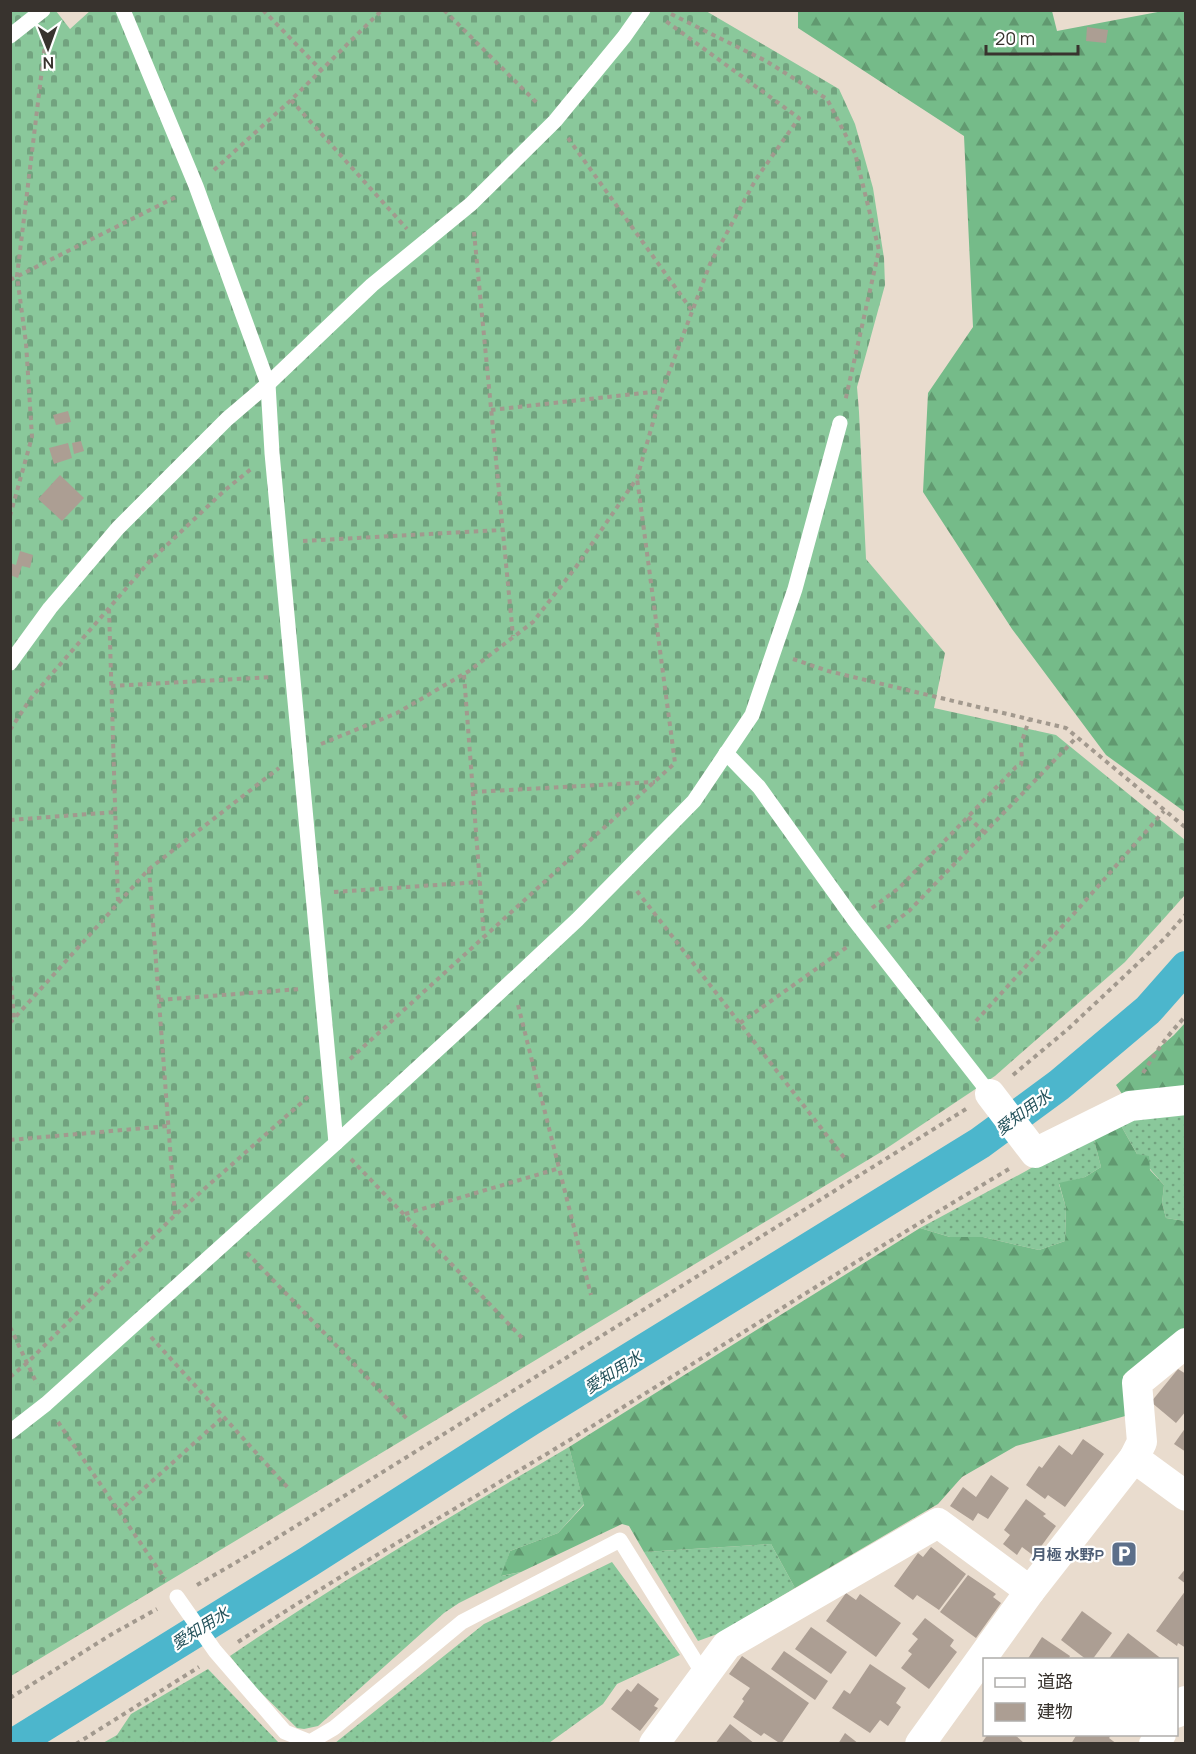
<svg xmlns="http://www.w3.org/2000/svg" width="1196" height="1754" font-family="Manrope,'Noto Sans JP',sans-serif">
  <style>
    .grass { fill: url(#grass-dots) }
    .forest { fill: url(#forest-firs) }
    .cemetery { fill: url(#cemetery-stones) }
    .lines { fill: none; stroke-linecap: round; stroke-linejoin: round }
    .canal { stroke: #4cb6cc; stroke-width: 32 }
    .building { fill: #ac9e93 }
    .path { stroke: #a2998e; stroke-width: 4; stroke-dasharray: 4.5 4.5; stroke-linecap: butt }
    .lane { stroke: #fff; stroke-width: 15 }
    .street { stroke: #fff; stroke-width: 30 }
    .labels { text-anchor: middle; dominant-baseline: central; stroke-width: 4.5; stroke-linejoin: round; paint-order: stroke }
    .service-label { font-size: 15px; font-weight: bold; fill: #4e5e75; stroke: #fff; text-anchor: end }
    .water-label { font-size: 16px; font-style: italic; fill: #23515a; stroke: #fff }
  </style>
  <defs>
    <pattern id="grass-dots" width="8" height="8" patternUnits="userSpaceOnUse" patternTransform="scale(1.5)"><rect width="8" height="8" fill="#8ac89b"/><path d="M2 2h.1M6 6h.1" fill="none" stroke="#72a37f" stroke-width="1.8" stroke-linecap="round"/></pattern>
    <pattern id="forest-firs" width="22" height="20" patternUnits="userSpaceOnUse" patternTransform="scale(1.5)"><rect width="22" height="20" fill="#75bb89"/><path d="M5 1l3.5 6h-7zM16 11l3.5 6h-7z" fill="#619970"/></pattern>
    <pattern id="cemetery-stones" width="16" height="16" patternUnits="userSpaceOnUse" patternTransform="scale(1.5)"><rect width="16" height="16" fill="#8ac89b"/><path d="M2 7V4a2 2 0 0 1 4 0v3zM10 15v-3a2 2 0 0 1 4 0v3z" fill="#72a37f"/></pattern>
  </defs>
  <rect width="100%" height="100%" fill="#e9dcce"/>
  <g class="grass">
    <polygon points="1185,1112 1185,1221 1166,1218 1162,1203 1164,1185 1137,1154 1119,1122"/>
    <polygon points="1092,1132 1101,1167 1085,1177 1059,1184 1066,1208 1065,1241 1039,1250 983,1237 950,1237 920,1228 1026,1171"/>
    <path d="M 569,1447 L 584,1504 L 558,1533 L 510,1551 L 502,1576 L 521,1572 L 459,1603 L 444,1613 L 318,1726 L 304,1729 L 297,1728 L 250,1682 L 230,1656 C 340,1581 455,1514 569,1447 Z"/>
    <polygon points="771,1544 795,1588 720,1633 698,1641 644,1552"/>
    <polygon points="612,1562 680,1655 617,1684 603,1704 549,1743 335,1743 484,1624"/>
    <polygon points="208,1669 279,1743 103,1743 117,1735 131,1714"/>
  </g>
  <g class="forest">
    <polygon points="798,10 1052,11 1057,31 1163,11 1185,11 1185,812 1106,755 1012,629 923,492 928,393 973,327 964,136 798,28"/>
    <polygon points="1185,1023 1185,1092 1124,1097 1116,1085 1174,1035"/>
    <polygon points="1119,1122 1137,1154 1149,1156 1150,1170 1164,1185 1162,1203 1166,1218 1185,1221 1185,1328 1123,1376 1129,1415 1016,1446 962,1477 938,1504 795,1588 771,1544 644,1552 629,1526 622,1524 521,1572 501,1576 510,1551 558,1533 584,1505 569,1447 920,1228 950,1237 983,1237 1039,1250 1065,1241 1066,1208 1059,1183 1085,1177 1101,1167 1092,1132"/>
  </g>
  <polygon class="cemetery" points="91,10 706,11 839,89 855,124 873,188 884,258 885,285 857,387 859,412 866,559 945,653 934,708 1056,735 1185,840 1185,895 1125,962 995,1076 881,1152 11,1676 11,11 56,11 70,29"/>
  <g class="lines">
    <polyline class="canal" points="14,1744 308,1562 530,1420 980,1143 1059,1085 1148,1010 1186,967"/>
  </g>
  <g class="building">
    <polygon points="1087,27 1108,30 1106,43 1086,41"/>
    <polygon points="68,411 71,422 56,425 53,415"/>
    <polygon points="81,441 84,451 74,454 72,443"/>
    <polygon points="68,443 72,458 54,464 49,448"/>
    <polygon points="60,475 84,498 62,521 38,499"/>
    <polygon points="20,551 33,555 30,568 22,566 18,578 10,575 10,563 16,565"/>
    <polygon points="1178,1369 1186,1374 1186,1411 1176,1423 1151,1402"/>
    <polygon points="1186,1427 1186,1452 1174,1444"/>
    <polygon points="1083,1439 1104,1454 1065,1507 1048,1495 1045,1499 1026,1485 1039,1466 1042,1468 1059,1445 1072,1455"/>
    <polygon points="991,1475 1009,1488 988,1519 978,1513 973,1521 950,1506 963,1487 976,1497"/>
    <polygon points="1026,1499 1046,1514 1043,1516 1056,1526 1034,1556 1022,1547 1017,1555 1003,1544 1010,1535 1004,1530"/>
    <polygon points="931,1547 966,1574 939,1610 917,1595 913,1600 894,1586 918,1553 923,1557"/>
    <polygon points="1186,1568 1186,1584 1178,1578"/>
    <polygon points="968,1575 996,1594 993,1597 1001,1603 976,1638 940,1612"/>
    <polygon points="1186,1590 1186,1648 1178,1643 1177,1646 1156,1631"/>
    <polygon points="846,1593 856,1600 860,1594 901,1623 876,1657 826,1621"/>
    <polygon points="1082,1611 1112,1633 1092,1660 1087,1660 1061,1640"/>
    <polygon points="925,1618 954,1640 950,1646 957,1652 929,1689 901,1668 912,1654 908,1651 918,1639 912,1634"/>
    <polygon points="811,1627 847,1652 831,1674 795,1649"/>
    <polygon points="1128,1633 1163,1660 1108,1660"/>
    <polygon points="1042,1637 1070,1656 1068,1660 1027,1660"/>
    <polygon points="784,1651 828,1681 815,1700 771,1669"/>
    <polygon points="742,1656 809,1703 781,1744 764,1733 761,1736 733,1717 744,1701 742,1699 750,1688 729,1674"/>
    <polygon points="870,1664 906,1688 896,1703 901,1707 888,1726 880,1720 870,1733 832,1708 844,1690 850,1694"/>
    <polygon points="638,1683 659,1699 654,1706 658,1708 640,1731 611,1709 627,1689 631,1692"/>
    <polygon points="730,1724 755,1744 715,1744"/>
    <polygon points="845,1733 859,1744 838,1744"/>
    <polygon points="988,1734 1014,1734 1025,1744 981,1744"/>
    <polygon points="1077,1734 1112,1734 1109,1738 1117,1744 1071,1744"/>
  </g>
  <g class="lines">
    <g class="path">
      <polyline points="263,10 321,70"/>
      <polyline points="444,10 539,105"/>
      <polyline points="671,14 766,61 827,99 855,153 879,250 845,402"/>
      <polyline points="291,100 407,229"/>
      <polyline points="568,138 693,312"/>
      <polyline points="214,170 291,100 382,10"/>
      <polyline points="474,232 513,636"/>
      <polyline points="10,280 176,197"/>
      <polyline points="491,410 662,391"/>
      <polyline points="10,516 32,437 26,343 17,276 46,36"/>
      <polyline points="303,541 503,530"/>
      <polyline points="109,609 118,901"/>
      <polyline points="793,659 828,671 1066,728 1186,828"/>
      <polyline points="464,675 484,937"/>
      <polyline points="111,686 271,677"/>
      <polyline points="10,730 31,698 149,562 224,491 251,469"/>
      <polyline points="321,744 397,713 469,671 533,622 576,567 637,478 662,391 710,264 756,179 799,118 663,19"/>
      <polyline points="473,792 655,782"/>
      <polyline points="968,817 985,833"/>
      <polyline points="10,820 116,812"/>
      <polyline points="149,869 175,1214"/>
      <polyline points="637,891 846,1160"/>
      <polyline points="334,892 480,882"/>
      <polyline points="872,908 899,888 1016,767 1021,765 1022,758 1021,744 1029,720"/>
      <polyline points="887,928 909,911 1076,738"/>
      <polyline points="10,968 14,1018"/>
      <polyline points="159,1000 300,989"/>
      <polyline points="518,1005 591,1295"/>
      <polyline points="976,1021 1079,908 1164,811"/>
      <polyline points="10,1023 149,869 279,768"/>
      <polyline points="740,1023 847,947"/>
      <polyline points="350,1059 675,763 637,478"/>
      <path d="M 1143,1073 C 1156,1052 1168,1034 1186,1016"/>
      <polyline points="1013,1075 1068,1029 1165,938 1186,914"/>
      <polyline points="10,1140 168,1126"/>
      <polyline points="351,1159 523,1339"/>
      <polyline points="405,1214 560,1168"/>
      <polyline points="247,1253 409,1421"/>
      <polyline points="10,1327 37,1384"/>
      <polyline points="151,1337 290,1490"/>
      <polyline points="10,1377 27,1363 175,1215 309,1096"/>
      <polyline points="58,1422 165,1579"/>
      <polyline points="118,1512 223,1417"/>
      <polyline points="197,1585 259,1549 966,1109"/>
      <path d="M 238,1642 C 345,1571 458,1508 568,1441 C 715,1351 861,1257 1009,1169"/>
      <polyline points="10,1698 112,1634 157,1609"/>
      <polyline points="76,1744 199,1667"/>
    </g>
    <g class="lane">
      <polyline points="123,10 196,186 268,384 272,453 336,1143"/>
      <polyline points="10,36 43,10"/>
      <polyline points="10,663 50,608 118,528 227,419 268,384 372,285 471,204 555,121 624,37 643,10"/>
      <polyline points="726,753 759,787 855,921 990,1094"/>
      <polyline points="10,1432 46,1404 336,1143 472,1018 577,920 694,801 752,715 795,589 840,423"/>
      <polyline points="177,1597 215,1651 285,1732 310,1742 334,1728 462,1622 620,1540 704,1675"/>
    </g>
    <g class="street">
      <polyline points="990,1094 1035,1153 1130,1106 1186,1100"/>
      <polyline points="1134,1458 1142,1442 1137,1383 1186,1343"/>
      <polyline points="1176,1713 1186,1701"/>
      <polyline points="654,1744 727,1645 938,1523 1030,1591"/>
      <polyline points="920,1744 1030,1591 1134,1458 1186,1496"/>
      <polyline points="1154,1744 1161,1734"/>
    </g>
  </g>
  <defs>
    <symbol id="parking-square" viewBox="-11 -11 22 22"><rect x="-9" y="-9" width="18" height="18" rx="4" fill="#5c6f8a" stroke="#fff"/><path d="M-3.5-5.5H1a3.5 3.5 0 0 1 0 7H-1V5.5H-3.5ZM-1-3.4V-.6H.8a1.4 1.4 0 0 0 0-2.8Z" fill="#fff"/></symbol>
  </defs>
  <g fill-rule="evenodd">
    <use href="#parking-square" x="1109" y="1539" width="30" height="30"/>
  </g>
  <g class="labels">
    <g class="service-label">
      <text x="1104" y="1554">月極 水野P</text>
    </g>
    <g class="water-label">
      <text transform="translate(1023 1112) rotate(-36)">愛知用水</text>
      <text transform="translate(613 1372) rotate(-32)">愛知用水</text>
      <text transform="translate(200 1628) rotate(-32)">愛知用水</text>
    </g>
  </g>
  <rect width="1196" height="1754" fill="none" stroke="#38332e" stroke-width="24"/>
  <rect x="983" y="1658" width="195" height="78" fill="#ffffff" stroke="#afadab" stroke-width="1.5"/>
  <rect x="995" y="1678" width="30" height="9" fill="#ffffff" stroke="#afadab" stroke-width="1.5"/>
  <text x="1037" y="1688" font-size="18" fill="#38332e">道路</text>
  <rect x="995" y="1703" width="30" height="18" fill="#ac9e93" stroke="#afadab" stroke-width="1.5"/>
  <text x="1037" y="1718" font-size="18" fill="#38332e">建物</text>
  <g transform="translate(48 48) rotate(179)" stroke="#ffffff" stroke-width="4.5" paint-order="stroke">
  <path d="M0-4.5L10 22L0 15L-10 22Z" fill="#38332e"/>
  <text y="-9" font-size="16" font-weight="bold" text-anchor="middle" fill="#38332e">N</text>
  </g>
  <path d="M986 45v9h92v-9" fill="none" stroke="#38332e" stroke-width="3"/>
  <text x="995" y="45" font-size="18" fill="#38332e" stroke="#ffffff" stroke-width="4.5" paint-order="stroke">20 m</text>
</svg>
